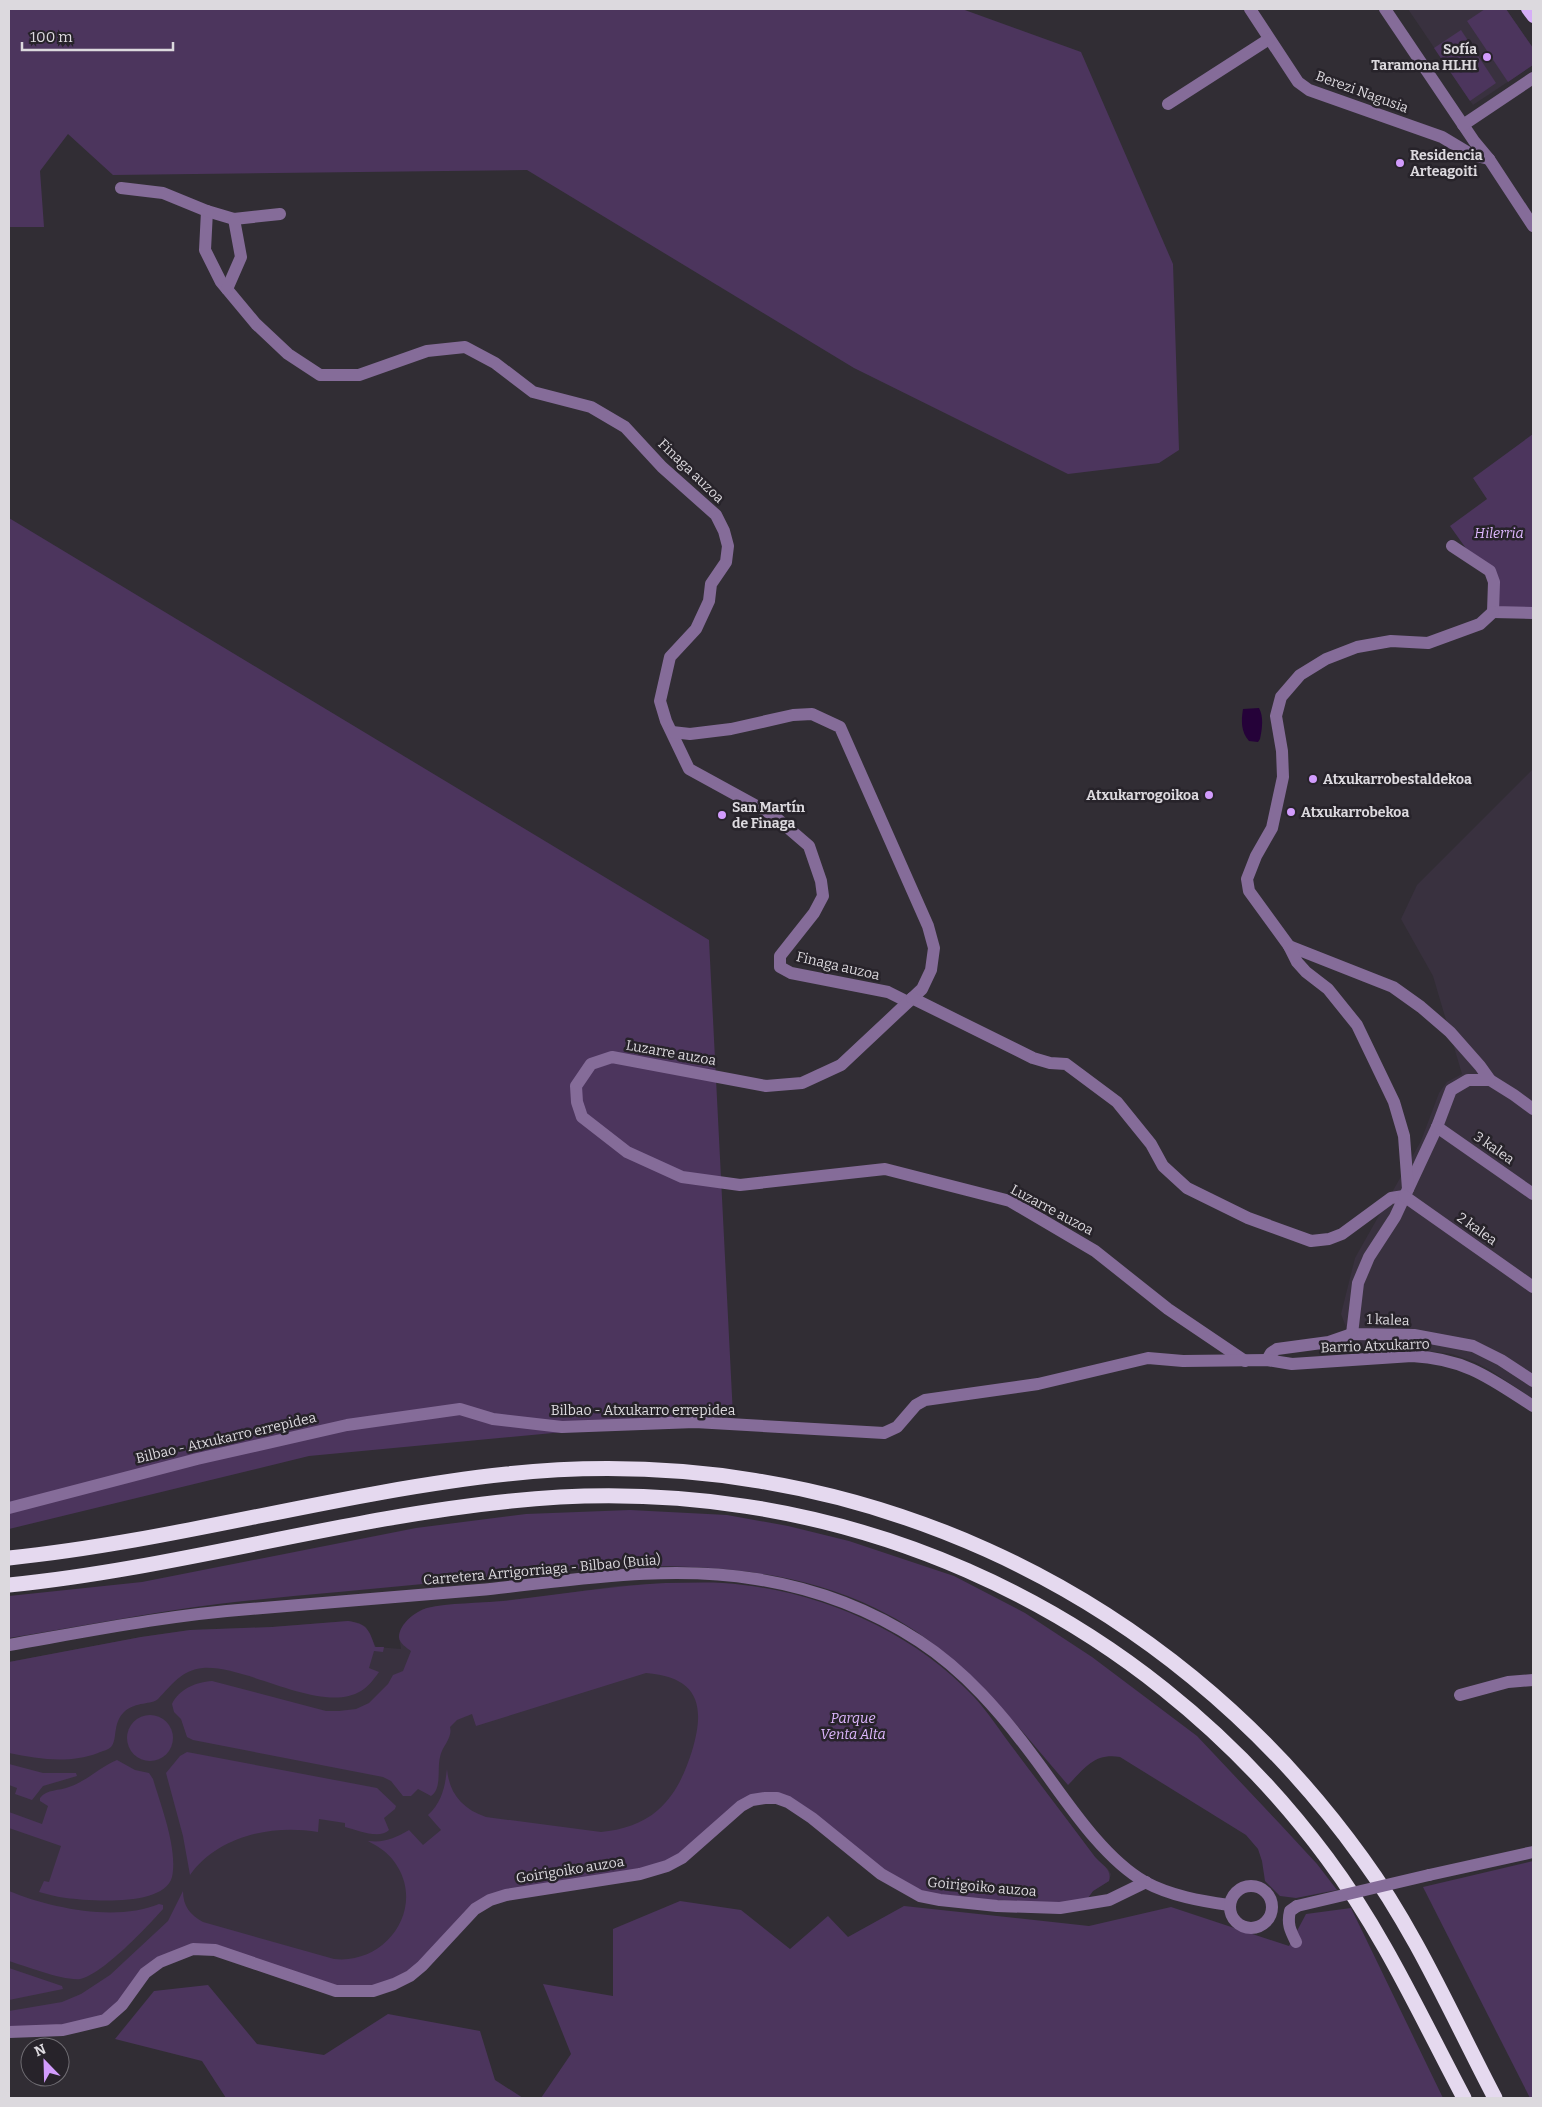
<svg xmlns="http://www.w3.org/2000/svg" width="1542" height="2107" font-family="Bitter,serif">
  <style>
    .built { fill: #39313f }
    .green { fill: #4c355d }
    .water { fill: #250239 }
    .lines { fill: none; stroke-linecap: round; stroke-linejoin: round }
    .minor { stroke: #856c99; stroke-width: 12 }
    .major { stroke: #d6aef7; stroke-width: 12 }
    .highway { stroke: #e5d9ef; stroke-width: 15 }
    .minor-bridge { stroke: #856c99; stroke-width: 12 }
    .poi-dot { fill: #d29cfd; stroke: #27232a; stroke-width: 2 }
    .labels { text-anchor: middle; dominant-baseline: central; stroke-width: 5; stroke-linejoin: round; paint-order: stroke }
    .poi-label { font-size: 14px; font-weight: bold; fill: #dcd9de; stroke: #27232a; text-anchor: start }
    .street-label { font-size: 14px; fill: #dcd9de; stroke: #27232a }
    .park-label { font-size: 14px; font-style: italic; fill: #dfb8ff; stroke: #27232a }
  </style>
  <rect width="100%" height="100%" fill="#312d34"/>
  <g class="built">
    <polygon points="1408,9 1506,9 1533,48 1533,65 1473,105"/>
    <polygon points="1533,769 1533,1399 1490,1370 1475,1362 1452,1354 1413,1349 1354,1348 1341,1314 1355,1258 1421,1141 1439,1093 1447,1082 1462,1074 1433,976 1401,919 1417,885"/>
    <polygon points="666,1583 723,1583 790,1594 824,1603 863,1619 920,1652 945,1670 974,1697 1095,1857 1108,1869 1111,1874 1109,1881 1093,1891 1083,1905 812,1818 765,1798 490,1900 410,1976 193,1949 9,2032 9,1662 141,1637 190,1630 272,1627 348,1621 359,1623 366,1627 376,1647 401,1649 399,1637 402,1628 408,1619 426,1608 540,1597 617,1586"/>
  </g>
  <g class="green">
    <polygon points="9,9 962,9 1081,52 1173,264 1179,450 1159,463 1068,474 854,368 527,170 113,175 68,134 40,171 44,227 9,227"/>
    <polygon points="1485,9 1506,9 1533,48 1533,65 1508,82 1467,21"/>
    <polygon points="1461,30 1496,83 1470,101 1434,48"/>
    <polygon points="1533,434 1533,611 1495,611 1496,571 1470,554 1450,526 1487,499 1473,478"/>
    <polygon points="9,518 709,940 733,1416 309,1456 9,1529"/>
    <path d="M 630,1510 L 727,1515 L 788,1526 L 849,1541 L 954,1576 L 1025,1613 L 1092,1657 L 1197,1736 L 1280,1824 L 1317,1864 L 1337,1890 L 1296,1898 L 1280,1896 L 1265,1881 L 1262,1861 L 1258,1849 L 1246,1835 L 1120,1757 C 1094,1753 1085,1768 1068,1785 C 1010,1718 957,1647 875,1608 C 741,1543 567,1570 423,1584 C 355,1591 286,1596 218,1604 C 148,1613 78,1627 9,1638 L 9,1596 L 142,1582 L 416,1528 L 526,1514 Z"/>
    <path d="M 666,1583 C 685,1583 704,1582 723,1583 C 815,1589 910,1629 974,1697 C 988,1712 1000,1731 1013,1748 C 1040,1784 1068,1821 1095,1857 C 1103,1866 1112,1869 1109,1881 L 1093,1891 L 1083,1905 L 920,1896 L 788,1802 L 752,1800 L 669,1865 L 490,1900 L 410,1976 L 350,1992 L 215,1950 L 160,1962 L 105,2020 L 9,2032 L 9,2011 L 62,2002 L 81,1994 L 110,1975 L 168,1921 L 183,1891 C 183,1906 190,1915 203,1922 L 334,1959 C 388,1965 428,1905 393,1860 C 386,1851 377,1846 368,1841 C 385,1843 395,1838 409,1830 L 423,1845 L 441,1830 L 428,1815 C 442,1802 445,1787 447,1769 C 449,1793 462,1809 486,1817 L 601,1832 C 622,1830 642,1824 658,1810 C 676,1794 685,1773 692,1751 C 706,1705 698,1677 646,1673 L 476,1726 L 472,1714 L 457,1720 L 450,1727 C 453,1738 442,1746 440,1757 C 437,1769 442,1789 431,1796 L 418,1789 L 411,1796 L 403,1796 L 391,1781 L 383,1777 L 193,1740 L 187,1737 L 181,1719 L 174,1712 L 172,1704 C 179,1689 196,1682 212,1681 L 326,1711 L 339,1711 L 356,1709 L 369,1703 L 388,1684 L 393,1675 L 403,1671 L 411,1651 C 407,1648 399,1643 399,1637 C 399,1624 416,1611 427,1608 C 448,1603 480,1603 503,1601 C 557,1595 611,1586 666,1583 Z"/>
    <path d="M 348,1621 C 367,1624 369,1629 375,1647 L 384,1647 L 383,1652 L 374,1651 L 369,1668 L 379,1672 C 374,1679 368,1687 361,1691 C 322,1715 247,1665 203,1668 C 181,1670 172,1685 158,1699 C 152,1705 136,1701 124,1712 C 112,1724 118,1739 111,1747 C 108,1750 102,1751 98,1753 C 68,1764 39,1759 9,1753 L 9,1662 L 141,1637 L 190,1630 L 272,1627 Z"/>
    <circle cx="150" cy="1738" r="23"/>
    <path d="M 187,1752 L 377,1788 L 396,1806 L 395,1809 L 384,1818 L 389,1830 C 379,1840 358,1830 345,1827 L 345,1823 L 319,1819 L 318,1832 C 272,1824 218,1836 190,1875 L 183,1836 L 166,1773 L 180,1756 Z"/>
    <path d="M 117,1760 L 135,1770 L 149,1773 L 153,1779 C 161,1806 178,1849 172,1877 C 164,1907 90,1901 66,1898 C 57,1897 48,1894 39,1892 L 44,1881 L 49,1882 L 61,1846 L 9,1828 L 9,1812 L 42,1824 L 48,1806 L 40,1801 L 40,1798 C 47,1789 59,1791 69,1787 C 87,1781 100,1767 117,1760 Z"/>
    <polygon points="9,1764 43,1773 76,1773 77,1776 43,1786 32,1800 15,1794 17,1788 9,1785"/>
    <polygon points="1533,1861 1533,2098 1530,2098 1423,1887"/>
    <path d="M 9,1891 C 50,1908 116,1922 159,1904 L 163,1905 L 163,1909 C 148,1926 102,1975 80,1979 C 64,1981 25,1966 9,1961 Z"/>
    <polygon points="680,1901 741,1910 790,1949 828,1916 848,1937 904,1906 1089,1926 1171,1907 1289,1946 1306,1914 1351,1908 1443,2098 541,2098 571,2054 543,1984 613,1996 613,1929"/>
    <polygon points="9,1968 62,1986 63,1989 9,2000"/>
    <polygon points="208,1985 257,2044 324,2055 388,2014 480,2031 495,2080 523,2098 226,2098 202,2061 115,2039 154,1991"/>
  </g>
  <path class="water" d="M 1259,708 C 1264,717 1262,729 1260,739 L 1258,742 L 1249,741 C 1241,732 1241,721 1243,709 Z"/>
  <g class="lines">
    <g class="minor">
      <polyline points="1250,9 1298,82 1309,90 1442,137 1472,155 1489,159"/>
      <polyline points="1385,9 1474,141 1489,159 1533,226"/>
      <polyline points="1168,104 1269,39"/>
      <polyline points="1463,125 1533,78"/>
      <polyline points="121,188 163,193 207,211 205,250 221,282 256,324 288,354 320,375 359,375 427,351 465,347 495,363 533,392 591,407 625,427 662,467 716,515 724,531 728,546 726,562 711,584 709,601 696,629 670,657 660,701 666,721 689,769 773,815 809,846 821,881 823,896 814,913 780,956 780,967 791,973 888,992 908,1002"/>
      <polyline points="207,211 234,219 280,214"/>
      <polyline points="227,289 241,257 234,219"/>
      <polyline points="1452,546 1490,571 1494,582 1493,612 1533,613"/>
      <polyline points="672,732 690,734 731,729 793,715 812,714 840,727 928,926 934,948 931,970 922,989 841,1065 802,1083 766,1086 612,1057 591,1064 576,1086 577,1102 582,1117 627,1152 682,1177 740,1185 885,1169 1010,1201 1095,1251 1168,1309 1245,1361"/>
      <polyline points="1289,946 1393,987 1421,1007 1450,1032 1480,1066 1490,1080 1514,1095 1533,1109"/>
      <polyline points="912,998 1033,1058 1050,1063 1066,1064 1117,1102 1151,1144 1163,1166 1187,1188 1248,1218 1311,1241 1329,1239 1342,1234 1391,1198 1404,1196"/>
      <polyline points="1490,1080 1468,1080 1451,1090 1437,1127 1395,1217 1369,1257 1358,1283 1352,1334 1414,1335 1473,1346 1501,1360 1533,1381"/>
      <polyline points="1437,1127 1533,1194"/>
      <polyline points="1408,1189 1404,1136 1394,1102 1357,1025 1328,989 1306,972 1297,962 1289,946 1249,891 1247,879 1256,856 1272,828 1283,777 1282,751 1276,716 1281,697 1300,675 1326,659 1357,647 1391,641 1428,643 1480,624 1493,612"/>
      <polyline points="1404,1196 1533,1287"/>
      <polyline points="1267,1360 1271,1353 1277,1349 1329,1342 1352,1334"/>
      <path d="M 9,1508 L 197,1459 L 347,1425 L 460,1409 L 493,1419 L 562,1427 L 695,1422 L 884,1433 L 897,1427 L 916,1405 L 925,1400 L 1038,1384 L 1148,1358 L 1183,1361 L 1267,1360 L 1292,1364 L 1412,1356 C 1466,1359 1490,1378 1533,1406"/>
      <path d="M 9,1645 C 89,1631 169,1615 250,1609 C 326,1602 403,1597 479,1590 C 570,1581 664,1564 756,1579 C 813,1588 870,1609 919,1641 C 965,1671 1001,1713 1033,1756 C 1064,1797 1100,1856 1145,1882 C 1171,1896 1201,1901 1229,1905"/>
      <polyline points="1460,1695 1508,1682 1533,1680"/>
      <polyline points="1429,1875 1533,1852"/>
      <circle cx="1251" cy="1907" r="21"/>
      <path d="M 1296,1942 C 1290,1930 1287,1924 1290,1911 L 1297,1906"/>
      <polyline points="9,2032 63,2030 105,2020 122,2005 145,1973 160,1962 193,1949 215,1950 336,1991 373,1991 394,1984 410,1976 422,1966 475,1909 490,1900 506,1895 640,1874 667,1866 682,1858 741,1806 752,1800 765,1798 777,1798 788,1802 812,1818 881,1874 920,1896 940,1900 997,1906 1060,1908 1109,1900 1146,1882"/>
    </g>
    <polyline class="major" points="1527,9 1533,17"/>
    <g class="highway">
      <path d="M 9,1558 C 176,1541 339,1492 507,1474 C 843,1438 1165,1584 1362,1858 C 1416,1932 1453,2018 1495,2098"/>
      <path d="M 9,1585 C 178,1568 342,1518 511,1501 C 830,1467 1136,1601 1327,1858 C 1383,1933 1421,2017 1464,2098"/>
    </g>
    <polyline class="minor-bridge" points="1297,1906 1429,1875"/>
  </g>
  <g class="poi-dot">
    <circle cx="1487" cy="57" r="5"/>
    <circle cx="1400" cy="163" r="5"/>
    <circle cx="1313" cy="779" r="5"/>
    <circle cx="1209" cy="795" r="5"/>
    <circle cx="1291" cy="812" r="5"/>
    <circle cx="722" cy="815" r="5"/>
  </g>
  <g class="labels">
    <g class="poi-label">
      <text x="1477" y="49" text-anchor="end">Sofía<tspan x="1477" dy="16">Taramona HLHI</tspan></text>
      <text x="1410" y="155">Residencia<tspan x="1410" dy="16">Arteagoiti</tspan></text>
      <text x="1323" y="779">Atxukarrobestaldekoa</text>
      <text x="1199" y="795" text-anchor="end">Atxukarrogoikoa</text>
      <text x="732" y="807">San Martín<tspan x="732" dy="16">de Finaga</tspan></text>
      <text x="1301" y="812">Atxukarrobekoa</text>
    </g>
    <g class="street-label">
      <text transform="translate(1362 92) rotate(20)">Berezi Nagusia</text>
      <text transform="translate(691 471) rotate(44)">Finaga auzoa</text>
      <text transform="translate(838 966) rotate(13)">Finaga auzoa</text>
      <text transform="translate(671 1053) rotate(10)">Luzarre auzoa</text>
      <text transform="translate(1494 1148) rotate(35)">3 kalea</text>
      <text transform="translate(1052 1210) rotate(28)">Luzarre auzoa</text>
      <text transform="translate(1477 1229) rotate(35)">2 kalea</text>
      <text transform="translate(1388 1320) rotate(2)">1 kalea</text>
      <text transform="translate(1375 1346) rotate(-2)">Barrio Atxukarro</text>
      <text x="643" y="1410">Bilbao - Atxukarro errepidea</text>
      <text transform="translate(226 1438) rotate(-13)">Bilbao - Atxukarro errepidea</text>
      <text transform="translate(542 1570) rotate(-5)">Carretera Arrigorriaga - Bilbao (Buia)</text>
      <text transform="translate(570 1870) rotate(-9)">Goirigoiko auzoa</text>
      <text transform="translate(982 1887) rotate(5)">Goirigoiko auzoa</text>
    </g>
    <g class="park-label">
      <text x="1499" y="533">Hilerria</text>
      <text x="853" y="1718">Parque<tspan x="853" dy="16">Venta Alta</tspan></text>
    </g>
  </g>
  <rect width="1542" height="2107" fill="none" stroke="#dcd9de" stroke-width="20"/>
  <g transform="translate(45 2062) rotate(337)"><circle r="24" fill="#27232a" stroke="#6f6c72"/>
  <path d="M0-4L9 19L0 12L-9 19Z" fill="#d29cfd"/>
  <text y="-8" font-size="14" font-weight="bold" text-anchor="middle" fill="#dcd9de">N</text>
  </g>
  <path d="M22 42v8h151v-8" fill="none" stroke="#dcd9de" stroke-width="2.5"/>
  <text x="30" y="42" font-size="15" fill="#dcd9de" stroke="#27232a" stroke-width="4" paint-order="stroke">100 m</text>
</svg>
